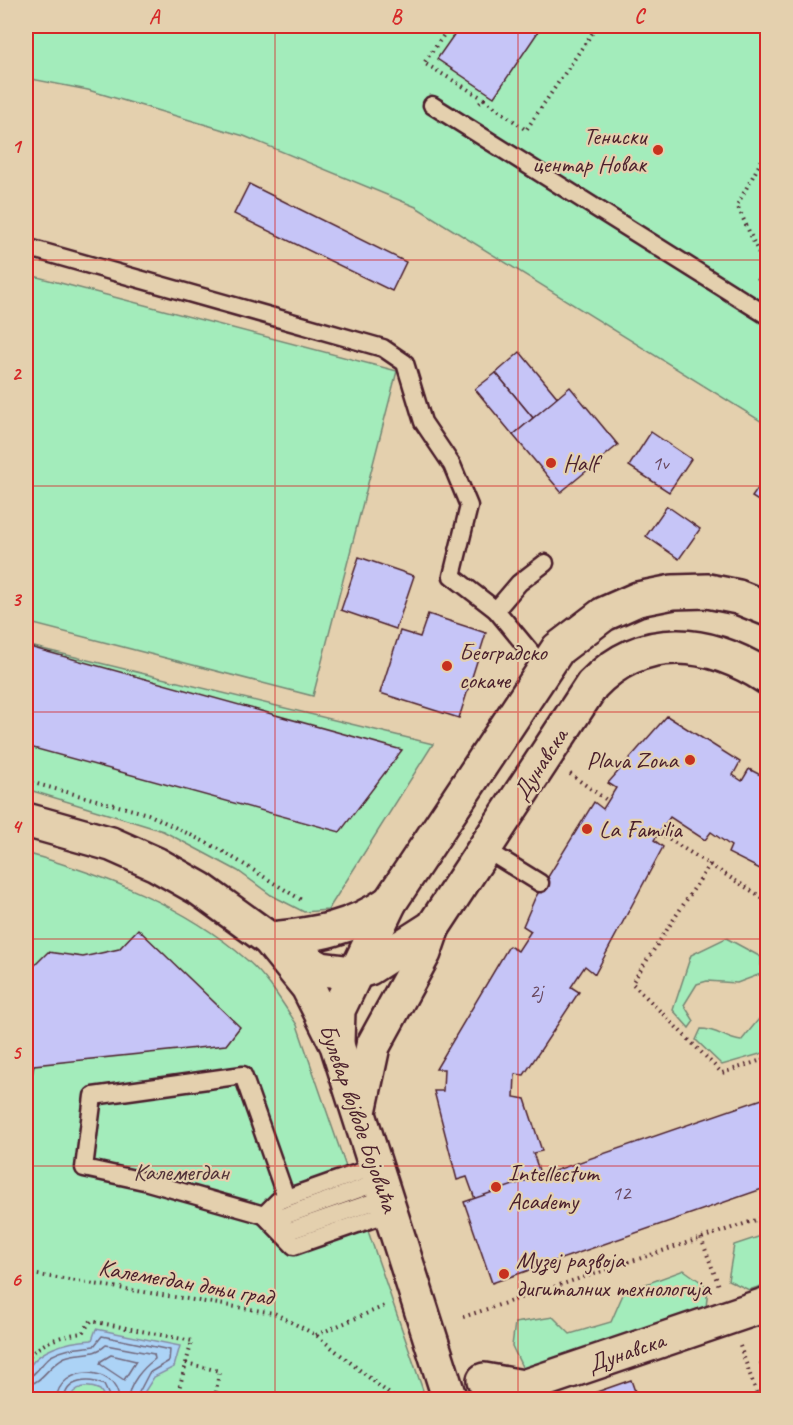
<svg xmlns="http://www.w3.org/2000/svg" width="793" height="1425" font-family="Caveat,sans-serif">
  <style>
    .green { fill: #a3ecbb; stroke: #768673; stroke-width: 1.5 }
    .water { fill: #acd3f6; stroke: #858ba5; stroke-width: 1.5 }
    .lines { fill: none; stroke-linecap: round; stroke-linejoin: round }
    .shore { stroke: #71677c; stroke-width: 1.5 }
    .building { fill: #c6c5f7; stroke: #4a1f2b; stroke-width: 1.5 }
    .lane-casing { stroke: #4a1f2b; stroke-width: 21 }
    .street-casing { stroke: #4a1f2b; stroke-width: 38 }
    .secondary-casing { stroke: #4a1f2b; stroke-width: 38 }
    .path { stroke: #4a1f2b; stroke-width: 4; stroke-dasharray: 1.5 4.5; stroke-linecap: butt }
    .lane { stroke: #e4d0ae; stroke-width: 16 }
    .street { stroke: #e4d0ae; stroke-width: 33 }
    .secondary { stroke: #e4d0ae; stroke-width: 33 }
    .grid { fill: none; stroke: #d62828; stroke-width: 1.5; stroke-opacity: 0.55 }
    .poi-dot { fill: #c8321e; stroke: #e4d0ae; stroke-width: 2 }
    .labels { text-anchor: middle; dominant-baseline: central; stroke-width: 4.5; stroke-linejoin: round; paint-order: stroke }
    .number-label { font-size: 21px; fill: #69485e }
    .poi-label { font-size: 24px; fill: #4a1f2b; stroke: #e4d0ae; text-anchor: start }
    .street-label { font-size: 24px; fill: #4a1f2b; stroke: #e4d0ae }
    .park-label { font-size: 24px; fill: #533439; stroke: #e4d0ae }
    .neatline { fill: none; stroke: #d62828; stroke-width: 2 }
    .grid-label { font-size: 20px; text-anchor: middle; font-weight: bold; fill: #d62828 }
  </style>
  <rect width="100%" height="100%" fill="#e4d0ae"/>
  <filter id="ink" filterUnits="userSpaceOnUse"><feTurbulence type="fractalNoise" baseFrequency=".0167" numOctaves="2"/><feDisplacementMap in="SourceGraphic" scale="12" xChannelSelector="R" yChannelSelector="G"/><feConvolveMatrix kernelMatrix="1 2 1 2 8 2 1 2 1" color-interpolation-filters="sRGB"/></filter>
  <g filter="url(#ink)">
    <g class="green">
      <polygon points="26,26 767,26 767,425 416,207 244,136 88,90 26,78"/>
      <polygon points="26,274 397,371 313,696 26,622"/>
      <polygon points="26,645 433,744 328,910 304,912 271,895 238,871 163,831 26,789"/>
      <path d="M 26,853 C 106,876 183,904 247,960 C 268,978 282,1002 297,1025 L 426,1399 L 26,1399 Z"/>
      <polygon points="726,938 761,957 761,974 737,983 707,981 697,984 684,1005 694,1021 689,1028 673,1010 691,955"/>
      <path d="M 763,1014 L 767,1015 L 767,1052 L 722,1065 L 696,1040 L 701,1029 C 717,1029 725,1039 741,1041 Z"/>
      <polygon points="767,1234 767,1284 749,1290 728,1280 734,1245"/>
      <polygon points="684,1270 708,1287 706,1308 526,1375 512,1346 515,1323 553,1317 570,1334 611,1322 624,1292"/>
    </g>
    <path class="water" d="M 96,1329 L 180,1346 L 174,1367 L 154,1377 L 140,1399 L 106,1399 L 100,1390 C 87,1384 75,1386 69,1399 L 26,1399 C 25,1392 24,1383 26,1376 C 32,1349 70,1341 92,1340 Z"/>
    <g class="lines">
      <g class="shore">
        <polygon points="111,1355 136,1361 124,1380 100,1364 101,1361"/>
        <path d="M 26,1378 C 36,1376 42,1362 51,1356 C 65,1348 78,1348 94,1346 L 102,1336 L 170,1350 L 169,1361 L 149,1373 L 135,1400"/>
        <path d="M 26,1385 C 42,1384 49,1364 65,1357 C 80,1351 94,1357 106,1345 L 154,1354 L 155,1359 C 143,1368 129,1383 128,1400"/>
        <path d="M 56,1400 C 59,1364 117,1364 119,1400"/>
        <path d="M 64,1400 C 66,1379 89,1378 104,1385 L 111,1400"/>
      </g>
    </g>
    <g class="building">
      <polygon points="460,26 542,26 494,97 437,59"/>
      <polygon points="249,184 406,262 392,291 234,214"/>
      <polygon points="520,352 558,398 533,418 496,373"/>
      <polygon points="496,373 533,418 513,435 475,389"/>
      <polygon points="570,387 618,445 561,492 513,435"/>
      <polygon points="651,432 691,459 669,492 629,466"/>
      <polygon points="768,474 768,507 752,497"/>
      <polygon points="667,506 700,529 679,559 646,536"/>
      <polygon points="359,557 414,576 396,629 341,610"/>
      <polygon points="428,614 486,633 459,718 380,693 400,631 420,637"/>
      <polygon points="26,646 402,750 340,832 26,746"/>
      <polygon points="667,716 740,762 733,775 742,781 749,769 768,779 768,873 728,853 731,846 711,832 705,840 670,817 654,840 663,847 595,974 585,966 571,987 579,992 524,1075 515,1074 514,1097 525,1099 542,1151 533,1153 541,1176 475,1199 467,1177 457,1180 434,1091 443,1091 444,1069 436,1069 509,946 518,951 531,931 523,926 535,898 594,802 603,809 616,788 608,783"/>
      <polygon points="138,929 240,1027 226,1045 34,1065 26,1106 26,974 48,952 83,957 119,949"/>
      <polygon points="768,1097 768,1187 492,1283 464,1202"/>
      <polygon points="768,1360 768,1386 760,1363"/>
      <polygon points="631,1380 638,1400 574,1400"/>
    </g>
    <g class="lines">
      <defs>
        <g id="lane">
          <polyline points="432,105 768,316"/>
          <polyline points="26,247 383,348 405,363 423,422 452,465 469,506 452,576 496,610 543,667"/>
          <polyline points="496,610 519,583 545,563"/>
          <polyline points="485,849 540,883"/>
          <polyline points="283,1189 243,1075 93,1096 84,1168 144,1181 264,1215 284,1216 382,1181"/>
          <polyline points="264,1215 294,1246 392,1212"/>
          <polyline points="264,1215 278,1201 377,1166"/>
          <polyline points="275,1222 289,1231 387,1197"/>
        </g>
        <polyline id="street" points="484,1380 523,1387 768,1304"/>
        <g id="secondary">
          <polyline points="26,820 111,844 156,864 200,889 269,939 308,987 337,1045 450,1400"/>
          <path d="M 269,939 C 314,935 352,929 390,902"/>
          <path d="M 285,949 L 321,969 L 353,973 L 369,968 L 433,927 L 592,685 C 644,631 710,640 768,678"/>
          <polyline points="337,1043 338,1010 390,902 558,649 604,614 638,599 673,592 708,591 738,597 768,609"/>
          <polyline points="360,1107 373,1046 424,953 433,927"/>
        </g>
      </defs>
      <use href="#lane" class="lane-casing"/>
      <use href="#street" class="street-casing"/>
      <use href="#secondary" class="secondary-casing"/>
      <g class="path">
        <polyline points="450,26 424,63 484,99 478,105"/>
        <polyline points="761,26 768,30"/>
        <polyline points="484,99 526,130 597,26"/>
        <polyline points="758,280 765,267 737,205 768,149"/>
        <polyline points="570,774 608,801"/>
        <polyline points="26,781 148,814 219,849 303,901"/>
        <polyline points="659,833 768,901"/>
        <polyline points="710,864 632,983 722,1073 768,1058"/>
        <polyline points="701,1238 719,1286"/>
        <polyline points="26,1273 274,1313 316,1335 397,1400"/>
        <polyline points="463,1317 768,1216"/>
        <polyline points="316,1335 387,1305"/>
        <polyline points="740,1346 759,1400"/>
        <path d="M 26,1361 C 39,1342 60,1336 82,1333 L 91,1321 L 192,1341 L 176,1400"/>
        <polyline points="186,1363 219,1371 215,1400"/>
      </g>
      <use href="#lane" class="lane"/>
      <use href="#street" class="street"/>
      <use href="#secondary" class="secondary"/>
    </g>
  </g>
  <path class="grid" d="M 275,26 L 275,1400M 518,26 L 518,1400M 26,260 L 768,260M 26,486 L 768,486M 26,712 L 768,712M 26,939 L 768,939M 26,1166 L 768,1166"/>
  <g class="poi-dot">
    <circle cx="658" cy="150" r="6"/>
    <circle cx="551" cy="463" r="6"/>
    <circle cx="447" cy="666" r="6"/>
    <circle cx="690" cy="760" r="6"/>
    <circle cx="587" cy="829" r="6"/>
    <circle cx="496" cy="1187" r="6"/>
    <circle cx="504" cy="1274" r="6"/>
  </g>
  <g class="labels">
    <g class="number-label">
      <text x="660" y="463">1v</text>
      <text x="536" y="991">2j</text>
      <text x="621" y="1193">12</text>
    </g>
    <g class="poi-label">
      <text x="646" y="136" text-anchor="end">Тениски<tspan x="646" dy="28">центар Новак</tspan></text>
      <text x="563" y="463">Half</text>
      <text x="459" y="652">Београдско<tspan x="459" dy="28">сокаче</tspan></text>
      <text x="678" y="760" text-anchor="end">Plava Zona</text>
      <text x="599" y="829">La Familia</text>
      <text x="508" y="1173">Intellectum<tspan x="508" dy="28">Academy</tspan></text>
      <text x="516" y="1260">Музеј развоја<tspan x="516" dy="28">дигиталних технологија</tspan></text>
    </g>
    <g class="street-label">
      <text transform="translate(540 764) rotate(-57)">Дунавска</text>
      <text transform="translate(359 1118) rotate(71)">Булевар војводе Бојовића</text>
      <text transform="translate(186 1282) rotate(10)">Калемегдан доњи град</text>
      <text transform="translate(626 1352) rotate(-19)">Дунавска</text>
    </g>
    <g class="park-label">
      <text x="181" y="1172">Калемегдан</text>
    </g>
  </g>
  <rect width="793" height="1425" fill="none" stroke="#e4d0ae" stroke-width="66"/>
  <rect x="33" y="33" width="727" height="1359" class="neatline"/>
  <g class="grid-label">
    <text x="154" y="23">A</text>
    <text x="396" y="23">B</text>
    <text x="639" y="23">C</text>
    <text x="16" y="153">1</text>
    <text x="16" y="380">2</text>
    <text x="16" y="606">3</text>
    <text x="16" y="833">4</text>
    <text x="16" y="1059">5</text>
    <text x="16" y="1286">6</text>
  </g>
</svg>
